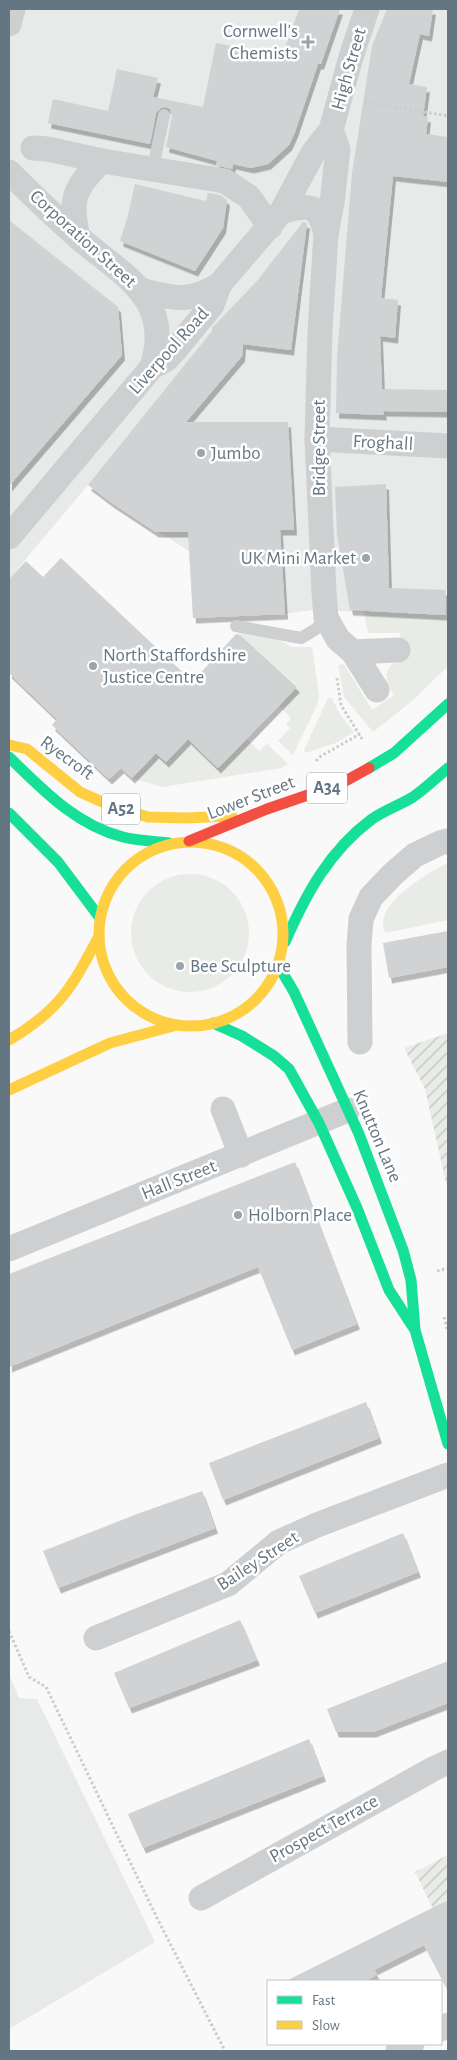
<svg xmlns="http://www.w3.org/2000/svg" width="457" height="2060" font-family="'Alegreya Sans',sans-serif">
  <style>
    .built { fill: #e8e9e9 }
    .grass { fill: #e8ebe6 }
    .garden { fill: url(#garden-furrows) }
    .building { fill: #d0d2d3; filter: url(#shadow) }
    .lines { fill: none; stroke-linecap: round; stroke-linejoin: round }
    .path { stroke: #cbcccd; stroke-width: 3; stroke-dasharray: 2.5 2.5; stroke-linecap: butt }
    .lane { stroke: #cecfd0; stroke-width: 12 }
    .street { stroke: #cecfd0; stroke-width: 25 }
    .fast { stroke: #16e098; stroke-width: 11 }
    .slow { stroke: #ffcf43; stroke-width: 11 }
    .jam { stroke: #f24e42; stroke-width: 11 }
    .poi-dot { fill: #99a4ac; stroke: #fff; stroke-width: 2 }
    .labels { text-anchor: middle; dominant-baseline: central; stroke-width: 5; stroke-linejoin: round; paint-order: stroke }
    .shield { fill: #fff; stroke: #939fa8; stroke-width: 1 }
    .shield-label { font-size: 18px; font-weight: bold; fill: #657683 }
    .poi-label { font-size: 19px; fill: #657683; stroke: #fff; text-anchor: start }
    .street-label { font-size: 19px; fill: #657683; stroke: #fff }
  </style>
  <defs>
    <pattern id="garden-furrows" width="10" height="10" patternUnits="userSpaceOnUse" patternTransform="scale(1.25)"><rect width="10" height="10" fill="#e8ebe6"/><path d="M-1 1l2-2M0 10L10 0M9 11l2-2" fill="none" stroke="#c0c3c0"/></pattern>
    <filter id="shadow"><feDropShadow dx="3" dy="5.5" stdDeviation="0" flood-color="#0004"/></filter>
  </defs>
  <rect width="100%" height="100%" fill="#f9f9f9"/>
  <g class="built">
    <polygon points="9,9 448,9 448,590 446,590 445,615 311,610 285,614 193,618 189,551 112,503 88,485 9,579"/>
    <polygon points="9,1674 19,1698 37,1699 155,1942 9,2029"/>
  </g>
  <g class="grass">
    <path d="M 364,611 L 445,615 L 448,618 L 448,666 L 412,701 L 373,732 L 344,697 L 338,665 L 344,664 L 372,710 L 394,695 C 384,680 382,666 401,660 L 400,633 L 368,633 Z"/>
    <polygon points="238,633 277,639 292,647 312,647 319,695 318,703 293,755 278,741 290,728 286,724 291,718 279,706 297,686"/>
    <polygon points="328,698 332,698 341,716 354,732 336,743 305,753 304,750"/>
    <polygon points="188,739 218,768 247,739 259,751 267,744 288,764 282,768 162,787 132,778 156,753 166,762"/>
    <path d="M 448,863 L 448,920 L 385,933 C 384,930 383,925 383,922 C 384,899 430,871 448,863 Z"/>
    <circle cx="190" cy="933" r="59"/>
  </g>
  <g class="garden">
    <polygon points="448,1033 448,1192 425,1089 404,1048"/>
    <polygon points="448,1855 448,1899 441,1903 448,1917 448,1931 445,1933 415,1872"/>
  </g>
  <g class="building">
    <polygon points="299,9 340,9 321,64 318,64 295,132 289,145 268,164 251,168 233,164 232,169 216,165 217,161 166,147 172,116 170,109 165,107 161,108 156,113 150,144 48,123 53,99 108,111 117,69 158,78 153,97 203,107 216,43 282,56"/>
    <polygon points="387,9 433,9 429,36 420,34 409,84 427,87 423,116 428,117 426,134 448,137 448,182 393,176 381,298 398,300 395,338 380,336 382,389 448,390 448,412 383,411 384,415 336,413 337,357 352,173 372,46"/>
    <polygon points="135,184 206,201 208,193 220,195 227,200 223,228 195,271 120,241 127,219"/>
    <polygon points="9,220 118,307 122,355 9,486"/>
    <polygon points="303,222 307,223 291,350 243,344 242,356 186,422 288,422 294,530 280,530 285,614 193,618 188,532 156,532 112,503 88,485 212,331 212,328 257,281"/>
    <polygon points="386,484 389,588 446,590 445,615 350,610 337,535 335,487"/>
    <polygon points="61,558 193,682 195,680 197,681 196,678 236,634 240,635 297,687 218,768 188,739 166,762 156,753 132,778 121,768 109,779 52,725 57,719 9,673 9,579 26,561 43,577"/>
    <polygon points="448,931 448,967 389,978 383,943"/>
    <polygon points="295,1162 357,1324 292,1350 258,1267 9,1367 9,1274"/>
    <polygon points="366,1402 379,1438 223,1500 209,1463"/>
    <polygon points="202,1491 215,1528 58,1588 43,1551 137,1514"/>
    <polygon points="403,1533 418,1572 315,1613 299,1576"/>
    <polygon points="240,1620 257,1660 129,1708 114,1673"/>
    <polygon points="448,1661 448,1703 373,1732 336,1732 327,1709"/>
    <polygon points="309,1739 323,1776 143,1848 128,1814"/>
    <polygon points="448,1900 448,1991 424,1945 374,1970 377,1975 365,1981 286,1981"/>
  </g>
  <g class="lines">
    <g class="path">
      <polyline points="365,102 448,116"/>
      <polyline points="337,678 341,705 362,739"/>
      <polyline points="316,761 321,756 360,734"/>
      <polyline points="437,1271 448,1268"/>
      <polyline points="444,1317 448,1332"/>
      <polyline points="9,1631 29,1677 46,1687 157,1918 225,2051"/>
    </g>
    <g class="lane">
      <polyline points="153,168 164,115"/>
      <polyline points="236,626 301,638 316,629 326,618"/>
    </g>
    <g class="street">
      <polyline points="9,24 13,9"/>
      <polyline points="331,130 338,149 332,203 326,234 320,331 317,439 324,592 326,618 338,639 353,652 377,690"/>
      <polyline points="33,148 48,149 102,161"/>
      <path d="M 9,172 C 31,194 54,216 78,237 C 123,276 174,298 152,367"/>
      <path d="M 282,211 C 311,204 318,204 326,234"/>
      <path d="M 78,237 C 69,200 74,187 102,161 L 225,181 L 249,197 L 270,227"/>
      <path d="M 140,290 C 175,298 186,304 219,285"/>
      <polyline points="317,439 448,446"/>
      <polyline points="9,537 152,367 167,359 175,350 212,305 219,285 282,211 313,153 331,130 351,57 367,9"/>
      <polyline points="353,652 398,650"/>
      <polyline points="360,1042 359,945 361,919 371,897 393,874 415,855 440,843 448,841"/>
      <polyline points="223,1109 241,1155"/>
      <polyline points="9,1249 348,1110"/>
      <polyline points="96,1638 228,1584 279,1542 317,1525 448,1475"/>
      <polyline points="201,1898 435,1768 448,1762"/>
      <polyline points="441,2029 448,2025"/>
      <polyline points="398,2051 412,2044"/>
    </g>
    <g class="fast">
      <path d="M 9,757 C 43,790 76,825 123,837 C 138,841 154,841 169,843"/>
      <polyline points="369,768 394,753 448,704"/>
      <polyline points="9,813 58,862 100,918"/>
      <path d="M 285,942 C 306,894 329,851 372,819 C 385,810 400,805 413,797 C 425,789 436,778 448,768"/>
      <polyline points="278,965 294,992 359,1134 403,1250 411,1280 415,1330 448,1444"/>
      <polyline points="213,1023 242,1036 274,1056 289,1069 319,1123 357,1208 389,1290 413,1327"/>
    </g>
    <g class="slow">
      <polyline points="9,745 27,749 80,792 109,805 148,817 186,818 232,816"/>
      <circle cx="191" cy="934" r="92"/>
      <path d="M 9,1040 C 60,1010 72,987 99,936"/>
      <polyline points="9,1090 110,1043 177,1025"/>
    </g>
    <polyline class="jam" points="189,841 267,809 340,784 369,768"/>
  </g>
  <g class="poi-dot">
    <path d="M305.5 34.5h5v5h5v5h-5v5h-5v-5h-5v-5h5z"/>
    <circle cx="201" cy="453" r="5"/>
    <circle cx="366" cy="558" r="5"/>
    <circle cx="93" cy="666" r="5"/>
    <circle cx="180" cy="966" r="5"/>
    <circle cx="238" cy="1215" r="5"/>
  </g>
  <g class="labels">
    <g class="shield">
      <rect x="307" y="772.5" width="40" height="31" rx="4"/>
      <rect x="102" y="793.5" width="38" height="31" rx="4"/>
    </g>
    <g class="shield-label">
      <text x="327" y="788">A34</text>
      <text x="121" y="809">A52</text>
    </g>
    <g class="poi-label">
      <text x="298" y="31" text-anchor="end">Cornwell's<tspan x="298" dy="22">Chemists</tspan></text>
      <text x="211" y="453">Jumbo</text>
      <text x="356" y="558" text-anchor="end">UK Mini Market</text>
      <text x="103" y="655">North Staffordshire<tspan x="103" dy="22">Justice Centre</tspan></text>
      <text x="190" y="966">Bee Sculpture</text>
      <text x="248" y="1215">Holborn Place</text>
    </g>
    <g class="street-label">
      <text transform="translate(349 69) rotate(-74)">High Street</text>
      <text transform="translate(83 239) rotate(42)">Corporation Street</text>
      <text transform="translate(169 351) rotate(-48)">Liverpool Road</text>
      <text transform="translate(383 443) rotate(3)">Froghall</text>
      <text transform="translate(319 448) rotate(-90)">Bridge Street</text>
      <text transform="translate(67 758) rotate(36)">Ryecroft</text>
      <text transform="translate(251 798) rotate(-21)">Lower Street</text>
      <text transform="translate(377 1136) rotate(67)">Knutton Lane</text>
      <text transform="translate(179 1180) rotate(-22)">Hall Street</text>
      <text transform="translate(258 1561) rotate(-33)">Bailey Street</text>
      <text transform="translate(324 1829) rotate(-29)">Prospect Terrace</text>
    </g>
  </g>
  <rect width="457" height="2060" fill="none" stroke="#657683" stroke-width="20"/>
  <rect x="267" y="1980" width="175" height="65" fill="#ffffff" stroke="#c1c8cd"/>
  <rect x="277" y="1996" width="25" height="8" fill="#16e098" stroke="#c1c8cd"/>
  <text x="312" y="2005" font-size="15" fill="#657683">Fast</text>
  <rect x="277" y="2021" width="25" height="8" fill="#ffcf43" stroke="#c1c8cd"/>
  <text x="312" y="2030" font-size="15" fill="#657683">Slow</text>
</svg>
